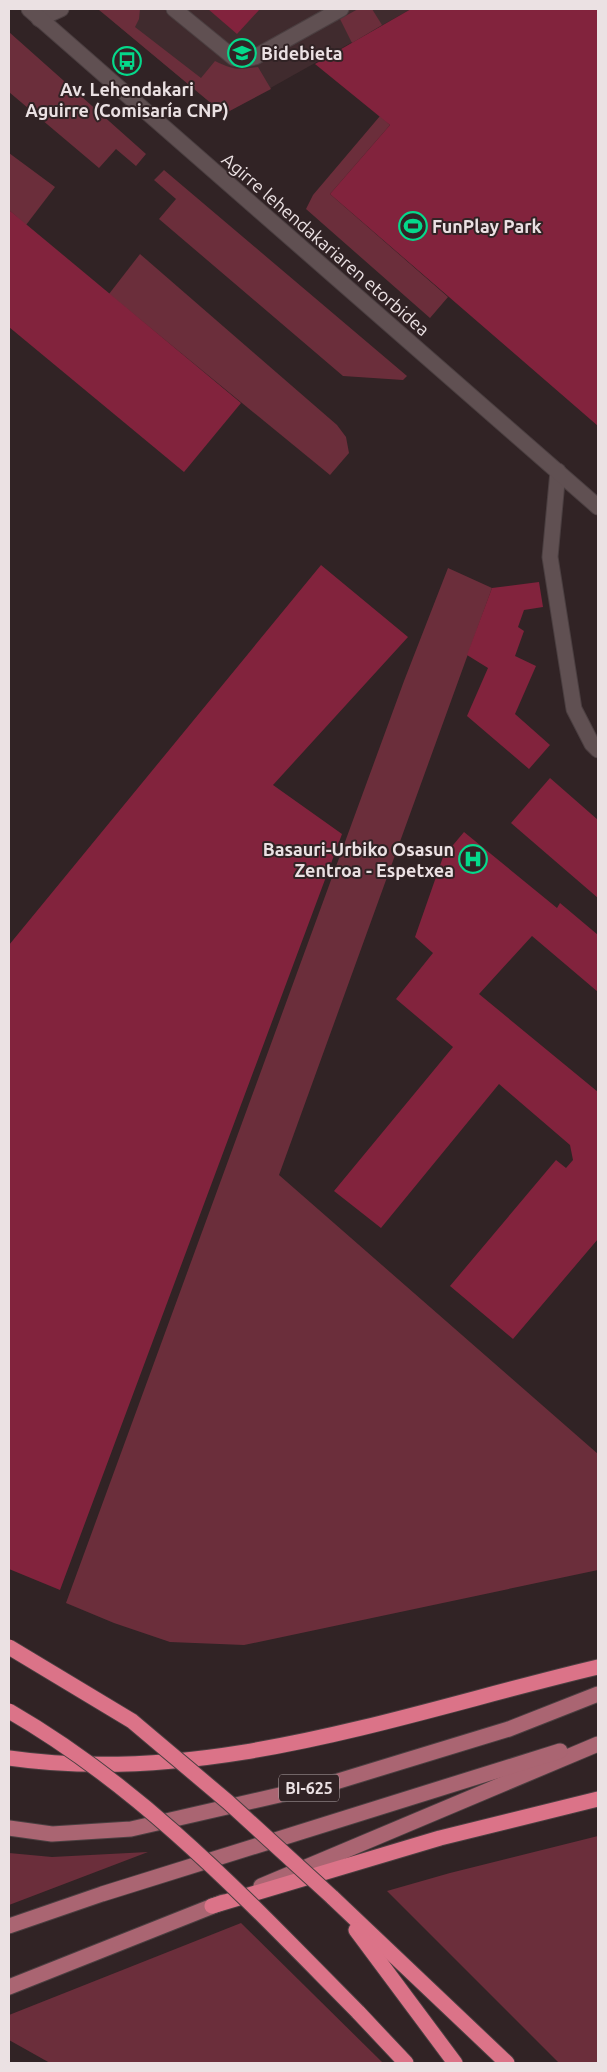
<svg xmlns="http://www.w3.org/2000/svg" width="607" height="2072" font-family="Ubuntu,sans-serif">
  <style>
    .built { fill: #402b2e }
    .green { fill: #6b2e3b }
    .building { fill: #82233d }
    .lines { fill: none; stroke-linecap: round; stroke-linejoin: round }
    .service-casing { stroke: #4b3f41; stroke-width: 17 }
    .minor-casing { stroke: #4b3f41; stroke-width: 17 }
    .primary-casing { stroke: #4b3f41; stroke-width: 17 }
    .motorway-casing { stroke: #4b3f41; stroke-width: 17 }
    .service { stroke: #605052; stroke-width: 15 }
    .minor { stroke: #605052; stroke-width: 15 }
    .primary { stroke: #aa6572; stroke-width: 15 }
    .motorway { stroke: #db7388; stroke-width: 15 }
    .motorway-bridge-casing { stroke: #4b3f41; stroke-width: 17; stroke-linecap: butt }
    .motorway-bridge { stroke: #db7388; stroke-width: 15 }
    .labels { text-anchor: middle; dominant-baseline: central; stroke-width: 4; stroke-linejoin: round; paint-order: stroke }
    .shield { fill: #312325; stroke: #b3a8aa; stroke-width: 1 }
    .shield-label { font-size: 16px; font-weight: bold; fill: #ebe1e3 }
    .poi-label { font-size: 18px; font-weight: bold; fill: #ebe1e3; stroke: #312325; text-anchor: start }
    .street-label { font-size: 18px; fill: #ebe1e3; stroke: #312325 }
  </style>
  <rect width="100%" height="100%" fill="#312325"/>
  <polygon class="built" points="119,9 411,9 224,114 110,19"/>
  <g class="green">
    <path d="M 101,9 L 140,9 L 139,19 L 135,27 L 201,78 L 215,61 C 233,70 239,70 258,67 L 271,89 L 224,114 L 110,19 L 99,10 Z"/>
    <polygon points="358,9 372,9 382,25 352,43 340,19"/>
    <polygon points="9,32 146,154 136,166 116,149 99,168 9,92"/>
    <polygon points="380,116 390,125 330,194 448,297 430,318 306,209 313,195"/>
    <polygon points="9,153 55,187 26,225 9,210"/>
    <polygon points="164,170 407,376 403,380 343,376 159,219 176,199 154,180"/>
    <polygon points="140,254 337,425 346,437 349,453 330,475 109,294"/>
    <polygon points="448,568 492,588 279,1175 598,1454 598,1570 244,1645 170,1642 114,1623 66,1603 404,681"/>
    <polygon points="598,1836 598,2063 559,2063 387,1891 450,1873"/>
    <polygon points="148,1852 9,1905 9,1853 52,1857"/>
    <polygon points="241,1923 383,2063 50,2063 9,2040 9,2015"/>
  </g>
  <g class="building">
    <polygon points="208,9 260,9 237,34"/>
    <polygon points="411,9 598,9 598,426 330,194 390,125 315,64"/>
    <polygon points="9,210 241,403 184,472 9,327"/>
    <polygon points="321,565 408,637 273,785 342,834 60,1590 9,1569 9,945"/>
    <polygon points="539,582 543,607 524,610 518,627 524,631 515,656 536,666 515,714 550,745 529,769 467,716 488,668 467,655 492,588"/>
    <polygon points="550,778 598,820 598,898 511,823"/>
    <polygon points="464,832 557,908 560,903 598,935 598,992 532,936 479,994 598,1092 598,1239 513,1339 450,1286 556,1160 566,1168 573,1160 570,1145 499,1084 381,1228 334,1191 453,1047 396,999 433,953 415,937 443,857"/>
  </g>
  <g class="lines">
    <defs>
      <g id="service">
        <polyline points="174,9 234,58 245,59 255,57 341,9"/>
        <polyline points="39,19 61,9"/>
        <polyline points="558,471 550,557 574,709 592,744 598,750"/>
      </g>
      <polyline id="minor" points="29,9 598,507"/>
      <g id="primary">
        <polyline points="9,1828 52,1834 131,1829 332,1783 509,1729 598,1694"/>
        <polyline points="261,1886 598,1744"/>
        <polyline points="9,1926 102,1894 560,1751"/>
        <polyline points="9,1987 223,1902"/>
      </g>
      <g id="motorway">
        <path d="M 9,1758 C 209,1787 407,1712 598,1667"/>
        <polyline points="332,1897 507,2063"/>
        <polyline points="212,1906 440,1838 598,1799"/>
        <polyline points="356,1930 455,2063"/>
        <polyline points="358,2012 406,2063"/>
      </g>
    </defs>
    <use href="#service" class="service-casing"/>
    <use href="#minor" class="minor-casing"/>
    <use href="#primary" class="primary-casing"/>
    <use href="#motorway" class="motorway-casing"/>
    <use href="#service" class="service"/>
    <use href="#minor" class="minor"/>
    <use href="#primary" class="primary"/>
    <use href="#motorway" class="motorway"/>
    <defs>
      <g id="motorway-bridge">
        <polyline points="9,1647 132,1721 228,1802 332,1897"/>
        <path d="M 9,1711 C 146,1790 248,1901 358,2012"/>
      </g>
    </defs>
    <use href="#motorway-bridge" class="motorway-bridge-casing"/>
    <use href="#motorway-bridge" class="motorway-bridge"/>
  </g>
  <defs>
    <symbol id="school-ring" viewBox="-11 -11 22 22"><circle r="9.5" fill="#312325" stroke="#05d98b" stroke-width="1.5"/><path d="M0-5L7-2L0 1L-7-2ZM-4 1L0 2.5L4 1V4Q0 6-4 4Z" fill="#05d98b"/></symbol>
    <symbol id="bus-ring" viewBox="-11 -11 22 22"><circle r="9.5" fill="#312325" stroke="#05d98b" stroke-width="1.5"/><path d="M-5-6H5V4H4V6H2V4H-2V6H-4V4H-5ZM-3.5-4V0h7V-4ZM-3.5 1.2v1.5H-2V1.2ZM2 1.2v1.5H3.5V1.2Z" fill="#05d98b"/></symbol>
    <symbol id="stadium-ring" viewBox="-11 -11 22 22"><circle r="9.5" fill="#312325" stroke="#05d98b" stroke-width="1.5"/><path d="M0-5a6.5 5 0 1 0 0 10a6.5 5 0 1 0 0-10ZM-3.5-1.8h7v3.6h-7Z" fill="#05d98b"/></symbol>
    <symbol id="hospital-ring" viewBox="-11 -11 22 22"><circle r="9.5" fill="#312325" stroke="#05d98b" stroke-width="1.5"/><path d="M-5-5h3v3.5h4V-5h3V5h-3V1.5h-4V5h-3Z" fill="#05d98b"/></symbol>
  </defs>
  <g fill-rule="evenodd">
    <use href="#school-ring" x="226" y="37" width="32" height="32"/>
    <use href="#bus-ring" x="111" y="45" width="32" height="32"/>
    <use href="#stadium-ring" x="397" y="210" width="32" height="32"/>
    <use href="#hospital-ring" x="457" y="843" width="32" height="32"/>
  </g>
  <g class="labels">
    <rect class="shield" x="279" y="1774.5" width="60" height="27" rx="4"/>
    <g class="shield-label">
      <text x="309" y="1788">BI-625</text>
    </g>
    <g class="poi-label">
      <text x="261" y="53">Bidebieta</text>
      <text x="127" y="89" text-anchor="middle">Av. Lehendakari<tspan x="127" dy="21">Aguirre (Comisaría CNP)</tspan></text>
      <text x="432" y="226">FunPlay Park</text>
      <text x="454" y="849" text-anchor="end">Basauri-Urbiko Osasun<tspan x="454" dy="21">Zentroa - Espetxea</tspan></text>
    </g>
    <g class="street-label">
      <text transform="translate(326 244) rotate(41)">Agirre lehendakariaren etorbidea</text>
    </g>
  </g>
  <rect width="607" height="2072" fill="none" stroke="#ebe1e3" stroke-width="20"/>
</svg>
